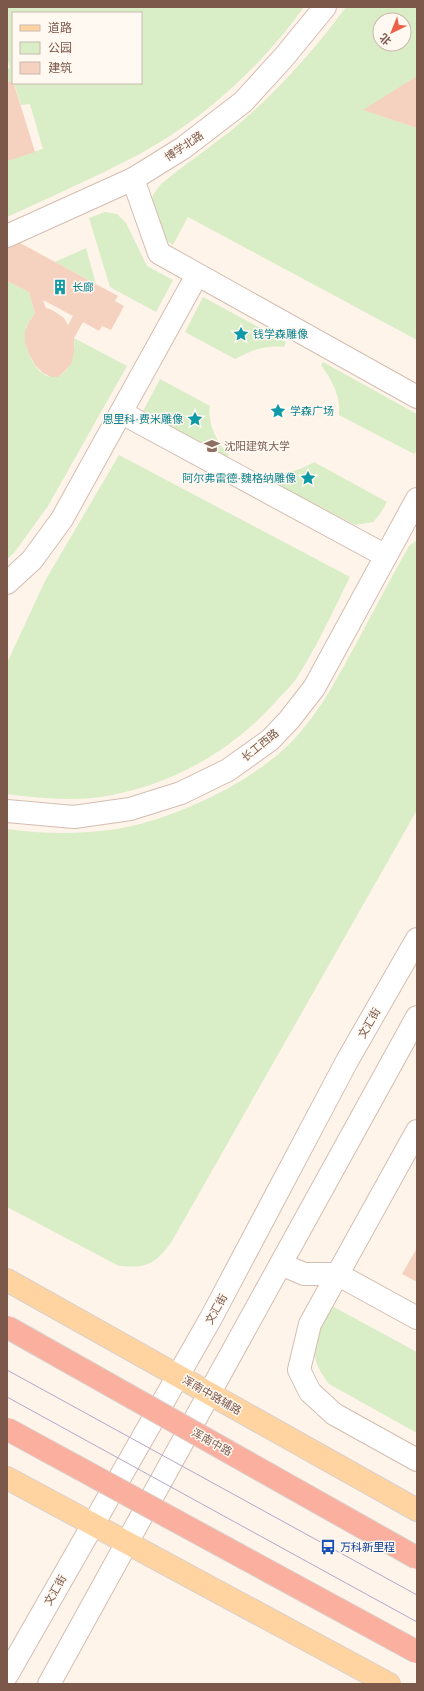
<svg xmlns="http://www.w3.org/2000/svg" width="424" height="1691" font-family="Arial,'Noto Sans SC',sans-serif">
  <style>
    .green { fill: #d9edc6; fill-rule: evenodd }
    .building { fill: #f5d1bf; fill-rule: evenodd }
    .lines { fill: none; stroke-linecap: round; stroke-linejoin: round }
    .minor-casing { stroke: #d4bdb1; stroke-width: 24 }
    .major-casing { stroke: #dad0cc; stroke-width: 24 }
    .minor { stroke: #fff; stroke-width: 22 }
    .major { stroke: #ffd4a0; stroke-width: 22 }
    .tram { stroke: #b6a6ca; stroke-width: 1 }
    .highway-bridge-casing { stroke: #dad0cc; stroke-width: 24; stroke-linecap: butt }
    .highway-bridge { stroke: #fbaf9e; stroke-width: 22 }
    .labels { text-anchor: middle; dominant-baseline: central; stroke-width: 3; stroke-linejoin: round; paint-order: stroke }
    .street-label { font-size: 11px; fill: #7b584a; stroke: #fff9f2 }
    .culture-label { font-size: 11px; fill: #0d838f; stroke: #fff9f2; text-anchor: start }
    .education-label { font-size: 11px; fill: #785e54; stroke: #fff9f2; text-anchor: start }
    .transit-label { font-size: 11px; fill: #164399; stroke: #fff9f2; text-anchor: start }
  </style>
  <rect width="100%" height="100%" fill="#fef4ea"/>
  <g class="green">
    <path d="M 7,7 L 304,7 C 261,67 203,120 138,155 C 95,177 51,197 7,217 L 7,160 L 43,149 L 30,104 L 21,105 L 14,83 L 141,83 L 141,13 L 13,13 L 13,81 L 7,82 L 7,69 L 10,68 L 7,57 Z"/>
    <path d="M 346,7 L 417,7 L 417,76 L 364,110 L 417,128 L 417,340 L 188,217 L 173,245 C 159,237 157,216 152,201 L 153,195 L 161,184 C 184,165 209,148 232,130 C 275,94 313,52 346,7 ZM 380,20 L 404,20 L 404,44 L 380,44 Z"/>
    <polygon points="105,212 117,214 126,223 147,266 173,280 156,312 110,287 89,218"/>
    <polygon points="86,248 96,284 55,262"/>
    <path d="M 9,282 L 29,292 L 35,313 C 31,319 26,325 25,333 C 24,347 35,376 52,377 C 70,378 76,351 74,338 L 127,366 L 48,506 L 14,553 L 7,559 L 7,283 Z"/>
    <path d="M 203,297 L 286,342 L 284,347 C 265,345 252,350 235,359 L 185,332 Z"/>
    <path d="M 323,362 L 415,413 L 417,415 L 417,450 L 414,454 L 339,415 C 341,396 332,380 321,365 Z"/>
    <path d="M 160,379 L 210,406 C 207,423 217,443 229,455 L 227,458 L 142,413 Z"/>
    <path d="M 119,455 L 350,577 C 333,611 317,647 296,679 C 291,686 284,693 278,699 C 232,752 170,786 101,797 C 70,801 37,798 7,794 L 7,663 L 45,581 Z"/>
    <path d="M 314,462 L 387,502 L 380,514 L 373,522 L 355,525 L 265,478 L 267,475 C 285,475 298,471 314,462 Z"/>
    <path d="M 417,540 L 417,810 L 172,1241 C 155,1265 147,1268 119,1266 L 7,1207 L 7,829 C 41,834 76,834 110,830 C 170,822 256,782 297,736 C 322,708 339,675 357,642 C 374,610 391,578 409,546 Z"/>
    <path d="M 330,1305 L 417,1352 L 417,1433 L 329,1384 C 305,1354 314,1336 330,1305 Z"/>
  </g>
  <g class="building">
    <polygon points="417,76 417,128 363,110"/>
    <polygon points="13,81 35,152 7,161 7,82"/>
    <path d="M 7,236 L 118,296 L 115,301 L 124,306 L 111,330 L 102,326 L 99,331 L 83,322 L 74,338 L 74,353 L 71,364 L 63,373 L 57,377 L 51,377 L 43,373 L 35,365 L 29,354 L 25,342 L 25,331 L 29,322 L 35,313 L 29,292 L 7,281 ZM 43,300 L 73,316 L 68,325 L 64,318 L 52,310 L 46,308 Z"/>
    <polygon points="417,1248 417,1282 402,1274"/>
  </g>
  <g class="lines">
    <defs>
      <g id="minor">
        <polyline points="133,179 159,253 417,397"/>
        <polyline points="7,236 133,179 183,148 243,102 284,57 325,7"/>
        <polyline points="122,413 386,556"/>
        <polyline points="7,583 32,560 62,519 197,275"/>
        <polyline points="7,811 74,817 130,809 181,793 228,770 270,740 289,720 314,688 417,499"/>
        <polyline points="417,1131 310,1324 299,1370 310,1392 334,1414 417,1460"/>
        <polyline points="281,1264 304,1274 337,1274 417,1318"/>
        <polyline points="7,1675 211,1318 347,1061 417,939"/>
        <polyline points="49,1684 417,1017"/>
      </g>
      <g id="major">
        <polyline points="7,1280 417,1510"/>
        <polyline points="7,1478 389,1684"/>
      </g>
    </defs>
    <use href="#minor" class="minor-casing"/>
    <use href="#major" class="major-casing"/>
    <use href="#minor" class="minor"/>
    <use href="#major" class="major"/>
    <g class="tram">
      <polyline points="7,1370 417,1595"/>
      <polyline points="7,1397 417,1622"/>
    </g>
    <defs>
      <g id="highway-bridge">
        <polyline points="7,1327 417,1558"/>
        <polyline points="7,1429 417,1652"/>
      </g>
    </defs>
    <use href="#highway-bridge" class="highway-bridge-casing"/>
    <use href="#highway-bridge" class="highway-bridge"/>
  </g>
  <defs>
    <symbol id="building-bare" viewBox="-9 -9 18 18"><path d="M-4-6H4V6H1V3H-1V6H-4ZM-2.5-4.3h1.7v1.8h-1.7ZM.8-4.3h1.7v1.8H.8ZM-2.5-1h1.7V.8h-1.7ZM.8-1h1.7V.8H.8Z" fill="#0f9aa8" stroke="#fff9f2" stroke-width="2.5" paint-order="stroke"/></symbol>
    <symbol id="sight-bare" viewBox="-9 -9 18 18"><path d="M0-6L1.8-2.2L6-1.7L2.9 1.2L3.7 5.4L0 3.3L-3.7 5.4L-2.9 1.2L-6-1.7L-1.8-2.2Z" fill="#0f9aa8" stroke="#fff9f2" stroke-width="2.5" paint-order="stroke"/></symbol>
    <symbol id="university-bare" viewBox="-9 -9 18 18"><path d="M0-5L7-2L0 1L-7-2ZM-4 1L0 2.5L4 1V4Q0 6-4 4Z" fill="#8d6e63" stroke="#fff9f2" stroke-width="2.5" paint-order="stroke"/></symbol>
    <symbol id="bus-bare" viewBox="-9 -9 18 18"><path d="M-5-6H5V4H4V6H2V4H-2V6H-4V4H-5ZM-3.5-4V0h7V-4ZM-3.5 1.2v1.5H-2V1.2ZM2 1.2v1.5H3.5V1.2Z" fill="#1a4fb4" stroke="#fff9f2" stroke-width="2.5" paint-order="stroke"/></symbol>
  </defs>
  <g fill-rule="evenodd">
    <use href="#building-bare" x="49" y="276" width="22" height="22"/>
    <use href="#sight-bare" x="230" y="323" width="22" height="22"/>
    <use href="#sight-bare" x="267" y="400" width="22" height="22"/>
    <use href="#sight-bare" x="184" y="408" width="22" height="22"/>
    <use href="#university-bare" x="201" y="435" width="22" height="22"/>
    <use href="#sight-bare" x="297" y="467" width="22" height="22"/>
    <use href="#bus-bare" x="317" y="1536" width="22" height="22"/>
  </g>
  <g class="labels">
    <g class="street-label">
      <text transform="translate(184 146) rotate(-34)">博学北路</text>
      <text transform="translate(260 745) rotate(-39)">长工西路</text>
      <text transform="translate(369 1023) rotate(-60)">文汇街</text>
      <text transform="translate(216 1309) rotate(-61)">文汇街</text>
      <text transform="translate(212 1395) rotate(30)">浑南中路辅路</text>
      <text transform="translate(212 1442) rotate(29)">浑南中路</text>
      <text transform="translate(55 1590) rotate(-60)">文汇街</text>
    </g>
    <g class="culture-label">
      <text x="72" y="287">长廊</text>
      <text x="253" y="334">钱学森雕像</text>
      <text x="290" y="411">学森广场</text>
      <text x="183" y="419" text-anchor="end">恩里科·费米雕像</text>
      <text x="296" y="478" text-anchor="end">阿尔弗雷德·魏格纳雕像</text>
    </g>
    <g class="education-label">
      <text x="224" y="446">沈阳建筑大学</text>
    </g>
    <g class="transit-label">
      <text x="340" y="1547">万科新里程</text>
    </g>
  </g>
  <rect width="424" height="1691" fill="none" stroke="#7b584a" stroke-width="16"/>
  <rect x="12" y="12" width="130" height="72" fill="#fff9f2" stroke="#cab9af"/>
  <rect x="20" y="25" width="20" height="6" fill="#ffd4a0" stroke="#cab9af"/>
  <text x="48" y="32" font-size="12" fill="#7b584a">道路</text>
  <rect x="20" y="42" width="20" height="12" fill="#d9edc6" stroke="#cab9af"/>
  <text x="48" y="52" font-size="12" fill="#7b584a">公园</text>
  <rect x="20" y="62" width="20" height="12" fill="#f5d1bf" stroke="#cab9af"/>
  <text x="48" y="72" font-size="12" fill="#7b584a">建筑</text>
  <g transform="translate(392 32) rotate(223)"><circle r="19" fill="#fff9f2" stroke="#cab9af"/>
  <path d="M0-3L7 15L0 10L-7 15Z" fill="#ee6149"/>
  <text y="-6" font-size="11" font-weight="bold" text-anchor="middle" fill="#7b584a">北</text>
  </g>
</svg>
